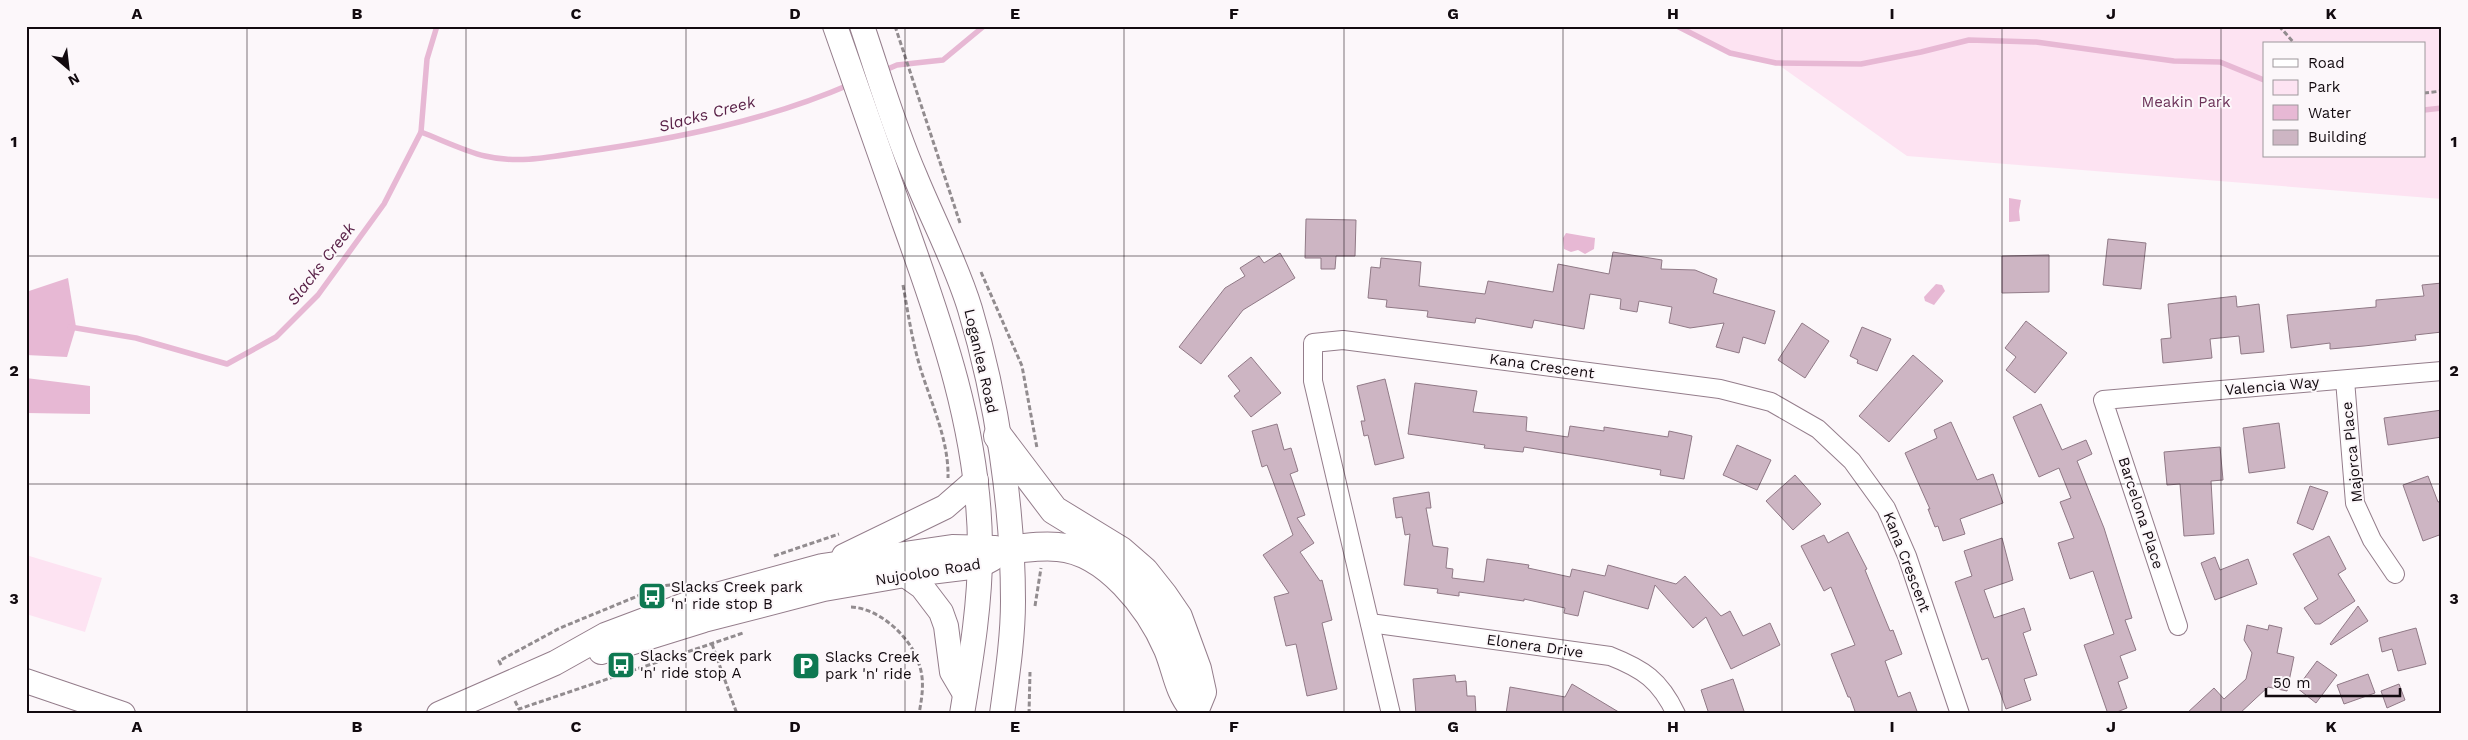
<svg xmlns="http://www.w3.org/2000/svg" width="2468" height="740" font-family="'Work Sans',sans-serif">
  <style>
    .green { fill: #fde3f2; fill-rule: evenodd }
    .water { fill: #e7b8d4 }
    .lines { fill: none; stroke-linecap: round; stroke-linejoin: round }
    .stream { stroke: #e7b8d4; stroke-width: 5.5 }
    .building { fill: #cdb5c3; stroke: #907986 }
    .street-casing { stroke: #947d8b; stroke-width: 20 }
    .secondary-casing { stroke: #947d8b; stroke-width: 26 }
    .highway-casing { stroke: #947d8b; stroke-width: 30 }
    .path { stroke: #928c8f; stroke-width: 3; stroke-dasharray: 5 2.5; stroke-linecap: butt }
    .street { stroke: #fff; stroke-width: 18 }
    .secondary { stroke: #fff; stroke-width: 24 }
    .highway { stroke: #fff; stroke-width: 28 }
    .grid { fill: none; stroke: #120a0f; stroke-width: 1; stroke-opacity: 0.55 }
    .labels { text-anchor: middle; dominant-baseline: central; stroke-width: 4; stroke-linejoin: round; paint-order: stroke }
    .park-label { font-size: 15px; fill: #6c3359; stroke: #fcf7fa }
    .street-label { font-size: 15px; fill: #120a0f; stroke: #fcf7fa }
    .poi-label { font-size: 15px; fill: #120a0f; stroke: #fcf7fa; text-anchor: start }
    .water-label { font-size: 16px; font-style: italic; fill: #592147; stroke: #fcf7fa }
    .neatline { fill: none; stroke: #120a0f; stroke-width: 2 }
    .grid-label { font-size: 16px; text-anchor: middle; font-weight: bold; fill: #120a0f }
  </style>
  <rect width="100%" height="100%" fill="#fcf7fa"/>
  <g class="green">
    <path d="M 1677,26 L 2442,26 L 2442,199 L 1907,156 L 1776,63 L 1730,53 ZM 2264,44 L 2424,44 L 2424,156 L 2264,156 Z"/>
    <polygon points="26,555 102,578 85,632 26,614"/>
  </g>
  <g class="water">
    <polygon points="2009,198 2021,200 2019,211 2020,221 2009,222"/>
    <polygon points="1566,233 1595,238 1594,249 1585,254 1578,250 1571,252 1564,249 1563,238"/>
    <polygon points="68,278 76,327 67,357 26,355 26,292"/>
    <polygon points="1936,284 1942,285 1945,291 1934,305 1925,301 1924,297"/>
    <polygon points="26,378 90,386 90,414 26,413"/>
  </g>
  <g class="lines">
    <g class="stream">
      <polyline points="1677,26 1730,53 1776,63 1861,64 1921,52 1969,40 2036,42 2174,61 2220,62 2264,80"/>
      <polyline points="883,71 897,65 943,60 984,26"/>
      <polyline points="2424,110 2442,108"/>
      <path d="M 421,132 C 442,140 464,151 485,156 C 517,164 551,157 583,152 C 674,139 766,121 851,84"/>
      <polyline points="70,327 136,338 227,364 276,337 318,295 384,204 421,132 427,59 437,26"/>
    </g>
  </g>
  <g class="building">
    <polygon points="1306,219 1356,220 1355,256 1336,256 1335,269 1321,269 1321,258 1305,258"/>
    <polygon points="2108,239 2146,243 2141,289 2103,285"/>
    <polygon points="1613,252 1662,260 1661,269 1695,270 1717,279 1713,293 1775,311 1765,344 1743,337 1739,353 1716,347 1724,323 1690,328 1669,323 1672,307 1639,301 1637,312 1620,309 1621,299 1590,294 1584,329 1534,320 1532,328 1476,318 1475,323 1427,317 1428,311 1386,307 1387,300 1368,298 1371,267 1380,268 1381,258 1421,262 1419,286 1485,294 1488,281 1553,292 1558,264 1609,274"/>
    <polygon points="1280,253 1295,278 1243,310 1201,364 1179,347 1225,288 1245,276 1240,268 1259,256 1264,263"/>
    <polygon points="2049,255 2049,292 2002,293 2002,256"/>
    <polygon points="2442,283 2442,332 2415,335 2416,340 2364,346 2330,349 2330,343 2291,348 2287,315 2376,307 2376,300 2424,296 2422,285"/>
    <polygon points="2236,296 2237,307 2259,304 2264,352 2241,354 2239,336 2210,339 2212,358 2163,363 2161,339 2171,338 2168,304"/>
    <polygon points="2026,321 2067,353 2035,393 2006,370 2016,357 2005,348"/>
    <polygon points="1802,323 1829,341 1805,378 1778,360"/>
    <polygon points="1862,327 1891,339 1877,371 1857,363 1858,360 1850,356"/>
    <polygon points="1913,355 1943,381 1889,442 1859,416"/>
    <polygon points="1251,357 1281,393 1251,417 1234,396 1240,391 1228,376"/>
    <polygon points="1385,379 1404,458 1375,465 1368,435 1364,436 1361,421 1365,421 1357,386"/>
    <polygon points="1415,383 1477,391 1473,412 1527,417 1526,431 1568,437 1570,426 1604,431 1604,427 1668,437 1669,431 1692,436 1684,479 1660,475 1661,470 1599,459 1524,447 1523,452 1484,448 1485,445 1408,434"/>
    <polygon points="2041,404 2062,450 2086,440 2092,454 2077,461 2104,528 2132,618 2125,620 2136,650 2120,656 2128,678 2118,682 2127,708 2112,714 2108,714 2084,645 2114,634 2093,571 2070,579 2058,543 2074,538 2060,502 2071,498 2059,468 2039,477 2013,417"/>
    <polygon points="2442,410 2442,437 2388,445 2384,418"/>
    <polygon points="1951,422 1977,480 1993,474 2003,503 1960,519 1965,534 1943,541 1938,526 1935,527 1928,509 1930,509 1905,453 1937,438 1934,430"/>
    <polygon points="2279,423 2285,468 2249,473 2243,428"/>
    <polygon points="1277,424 1284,450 1291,448 1298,471 1290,474 1305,515 1297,518 1314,543 1300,552 1320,581 1322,580 1332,620 1322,623 1337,689 1307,696 1296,644 1286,646 1274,597 1289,593 1263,555 1293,535 1267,465 1262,467 1252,431"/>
    <polygon points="1737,445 1771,460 1757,490 1723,475"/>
    <polygon points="2220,447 2223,480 2211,481 2214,534 2184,536 2180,484 2167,485 2164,452"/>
    <polygon points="1795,475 1821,504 1793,530 1766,501"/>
    <polygon points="2428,476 2438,502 2442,501 2442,534 2423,541 2403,485"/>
    <polygon points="2310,486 2328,492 2313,530 2297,523"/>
    <polygon points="1429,492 1431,508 1426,508 1433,546 1448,548 1446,568 1453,569 1452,578 1484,582 1487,559 1529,565 1528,568 1570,577 1572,569 1605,576 1608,565 1676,584 1685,576 1721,616 1730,611 1743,636 1770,623 1780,645 1731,669 1706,617 1693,628 1655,585 1648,609 1584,591 1578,616 1564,613 1565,608 1524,599 1524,601 1459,592 1459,596 1437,593 1438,589 1404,585 1410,534 1405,535 1402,517 1396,518 1393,498"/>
    <polygon points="1848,532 1867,569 1865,570 1890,631 1893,630 1902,654 1885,661 1898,697 1910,692 1918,714 1856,714 1850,697 1848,697 1831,654 1855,645 1831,587 1824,591 1801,546 1824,535 1828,543"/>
    <polygon points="2329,536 2346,569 2338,574 2355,601 2320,624 2315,624 2304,608 2318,599 2293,554"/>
    <polygon points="2002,538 2013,580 1984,590 1994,618 2024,608 2031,630 2023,633 2037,675 2024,679 2031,700 2006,709 1988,658 1982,660 1955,582 1972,576 1964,551"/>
    <polygon points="2215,557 2220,570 2248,559 2257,584 2215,600 2201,563"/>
    <polygon points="2358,606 2368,621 2331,645 2330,644"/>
    <polygon points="2247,625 2268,630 2269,625 2282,628 2277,653 2294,657 2287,691 2268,687 2239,714 2186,714 2214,688 2224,699 2246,679 2252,653 2244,640"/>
    <polygon points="2416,628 2426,664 2398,671 2392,649 2382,652 2379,638"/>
    <polygon points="2317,661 2337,675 2316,703 2297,688"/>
    <polygon points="2368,674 2375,693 2344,704 2337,685"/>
    <polygon points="1455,675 1456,682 1466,681 1467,696 1475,696 1476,714 1416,714 1413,679"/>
    <polygon points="1733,679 1745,714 1709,714 1701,690"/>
    <polygon points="1572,684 1622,714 1506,714 1510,687 1565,697"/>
    <polygon points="2399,684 2405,700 2387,708 2381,691"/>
  </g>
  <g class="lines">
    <defs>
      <g id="street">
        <polyline points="2345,380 2355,503 2372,540 2395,574"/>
        <path d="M 1370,623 L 1610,656 C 1643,669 1660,680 1676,714"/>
        <polyline points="2178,626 2103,400 2442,371"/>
        <polyline points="1391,714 1313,381 1313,343 1343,340 1720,389 1771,402 1818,429 1852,461 1886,508 1907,556 1960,714"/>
      </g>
      <g id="secondary">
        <path d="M 835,26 C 858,92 881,157 904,222 C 942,327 979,433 980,545 C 981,600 971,659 962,714"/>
        <path d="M 862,26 C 879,76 894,128 915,176 C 933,220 956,263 970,309 C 997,399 1013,507 1013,601 C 1013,638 1007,677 1002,714"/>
        <polyline points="844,556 945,507 976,480"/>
        <polyline points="905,575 922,587 941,612 946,626 952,672 965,694"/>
        <polyline points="601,652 704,620 824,589 905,575 979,566 992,559"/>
        <polyline points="26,681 123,714"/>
        <polyline points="439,714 555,663 605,635 698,600 822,566 952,547 995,548"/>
      </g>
      <g id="highway">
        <polyline points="998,436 1054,510 1121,551 1144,571 1163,595 1178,617 1197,669 1202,692 1193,714"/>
        <path d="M 1012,549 C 1027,548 1042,545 1058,547 C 1107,551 1150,607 1168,649 C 1177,671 1178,690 1193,708"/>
      </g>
    </defs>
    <use href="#street" class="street-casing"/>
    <use href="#secondary" class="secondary-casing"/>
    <use href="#highway" class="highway-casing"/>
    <g class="path">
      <polyline points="895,26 960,223"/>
      <polyline points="2279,26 2295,44"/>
      <polyline points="2424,93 2442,91"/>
      <polyline points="981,272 1022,366 1037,448"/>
      <path d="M 903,285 C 908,313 912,340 920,367 C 931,403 949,440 948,478"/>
      <polyline points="774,556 839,534"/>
      <polyline points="1035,606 1041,568"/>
      <path d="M 851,607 C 879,608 911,637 919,664 C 925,681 922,697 919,714"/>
      <polyline points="712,644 737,714"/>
      <polyline points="501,665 499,661 560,628 662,586 679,584"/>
      <polyline points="515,701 519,709 743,633"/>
      <polyline points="1029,714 1030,672"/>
    </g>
    <use href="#street" class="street"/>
    <use href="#secondary" class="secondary"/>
    <use href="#highway" class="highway"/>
  </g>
  <path class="grid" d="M 247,26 L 247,714M 466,26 L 466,714M 686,26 L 686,714M 905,26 L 905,714M 1124,26 L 1124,714M 1344,26 L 1344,714M 1563,26 L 1563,714M 1782,26 L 1782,714M 2002,26 L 2002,714M 2221,26 L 2221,714M 26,256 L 2442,256M 26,484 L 2442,484"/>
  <defs>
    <symbol id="bus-square" viewBox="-11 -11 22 22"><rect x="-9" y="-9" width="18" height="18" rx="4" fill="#0e7851" stroke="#fcf7fa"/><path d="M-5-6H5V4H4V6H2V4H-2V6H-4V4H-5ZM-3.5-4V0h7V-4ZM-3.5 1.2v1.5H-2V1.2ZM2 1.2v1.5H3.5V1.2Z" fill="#fff"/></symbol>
    <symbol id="parking-square" viewBox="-11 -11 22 22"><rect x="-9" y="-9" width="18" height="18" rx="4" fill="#0e7851" stroke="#fcf7fa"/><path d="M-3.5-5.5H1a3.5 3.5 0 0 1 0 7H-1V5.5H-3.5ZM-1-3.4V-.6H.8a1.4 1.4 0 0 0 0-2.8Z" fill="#fff"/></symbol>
  </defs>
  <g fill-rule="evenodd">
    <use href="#bus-square" x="636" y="580" width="32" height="32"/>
    <use href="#bus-square" x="605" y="649" width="32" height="32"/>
    <use href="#parking-square" x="790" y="650" width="32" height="32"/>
  </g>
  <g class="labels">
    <g class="park-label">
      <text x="2186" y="102">Meakin Park</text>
    </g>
    <g class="street-label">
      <text transform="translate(981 361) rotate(77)">Loganlea Road</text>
      <text transform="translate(1542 366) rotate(8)">Kana Crescent</text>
      <text transform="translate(2272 386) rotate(-5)">Valencia Way</text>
      <text transform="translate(2352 452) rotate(-96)">Majorca Place</text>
      <text transform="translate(2141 513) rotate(72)">Barcelona Place</text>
      <text transform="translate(1907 562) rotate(69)">Kana Crescent</text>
      <text transform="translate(928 572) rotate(-9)">Nujooloo Road</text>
      <text transform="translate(1535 646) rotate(8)">Elonera Drive</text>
    </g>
    <g class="poi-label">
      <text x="671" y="587">Slacks Creek park<tspan x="671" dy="17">'n' ride stop B</tspan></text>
      <text x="640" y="656">Slacks Creek park<tspan x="640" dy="17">'n' ride stop A</tspan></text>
      <text x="825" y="657">Slacks Creek<tspan x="825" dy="17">park 'n' ride</tspan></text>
    </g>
    <g class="water-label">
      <text transform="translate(707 114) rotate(-15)">Slacks Creek</text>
      <text transform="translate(321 264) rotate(-52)">Slacks Creek</text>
    </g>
  </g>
  <rect width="2468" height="740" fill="none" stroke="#fcf7fa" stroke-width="55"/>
  <rect x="2263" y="42" width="162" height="115" fill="#fcf7fa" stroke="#9e989c"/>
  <rect x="2273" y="59" width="25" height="8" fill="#ffffff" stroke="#9e989c"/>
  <text x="2308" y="68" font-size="15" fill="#120a0f">Road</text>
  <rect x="2273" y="80" width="25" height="15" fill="#fde3f2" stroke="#9e989c"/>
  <text x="2308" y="92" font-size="15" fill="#120a0f">Park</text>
  <rect x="2273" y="105" width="25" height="15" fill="#e7b8d4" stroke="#9e989c"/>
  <text x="2308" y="118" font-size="15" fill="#120a0f">Water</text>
  <rect x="2273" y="130" width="25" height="15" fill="#cdb5c3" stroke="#9e989c"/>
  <text x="2308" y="142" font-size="15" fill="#120a0f">Building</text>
  <g transform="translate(68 68) rotate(152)" stroke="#fcf7fa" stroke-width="4" paint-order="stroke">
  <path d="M0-4L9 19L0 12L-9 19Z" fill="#120a0f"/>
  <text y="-8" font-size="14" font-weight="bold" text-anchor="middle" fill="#120a0f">N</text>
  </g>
  <path d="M2266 688v8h134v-8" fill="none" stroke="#120a0f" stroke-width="2.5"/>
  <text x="2273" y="688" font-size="15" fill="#120a0f" stroke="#fcf7fa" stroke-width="4" paint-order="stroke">50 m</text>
  <rect x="28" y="28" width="2412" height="684" class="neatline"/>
  <g class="grid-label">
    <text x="137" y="19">A</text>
    <text x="357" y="19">B</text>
    <text x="576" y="19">C</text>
    <text x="795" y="19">D</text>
    <text x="1015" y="19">E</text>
    <text x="1234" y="19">F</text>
    <text x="1453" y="19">G</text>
    <text x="1673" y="19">H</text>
    <text x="1892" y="19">I</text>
    <text x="2111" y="19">J</text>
    <text x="2331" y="19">K</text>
    <text x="14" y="147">1</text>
    <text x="2454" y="147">1</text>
    <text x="14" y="376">2</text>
    <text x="2454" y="376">2</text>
    <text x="14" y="604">3</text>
    <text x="2454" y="604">3</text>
    <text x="137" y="732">A</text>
    <text x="357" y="732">B</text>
    <text x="576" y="732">C</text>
    <text x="795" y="732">D</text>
    <text x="1015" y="732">E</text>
    <text x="1234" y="732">F</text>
    <text x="1453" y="732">G</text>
    <text x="1673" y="732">H</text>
    <text x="1892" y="732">I</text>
    <text x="2111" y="732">J</text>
    <text x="2331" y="732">K</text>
  </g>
</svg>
